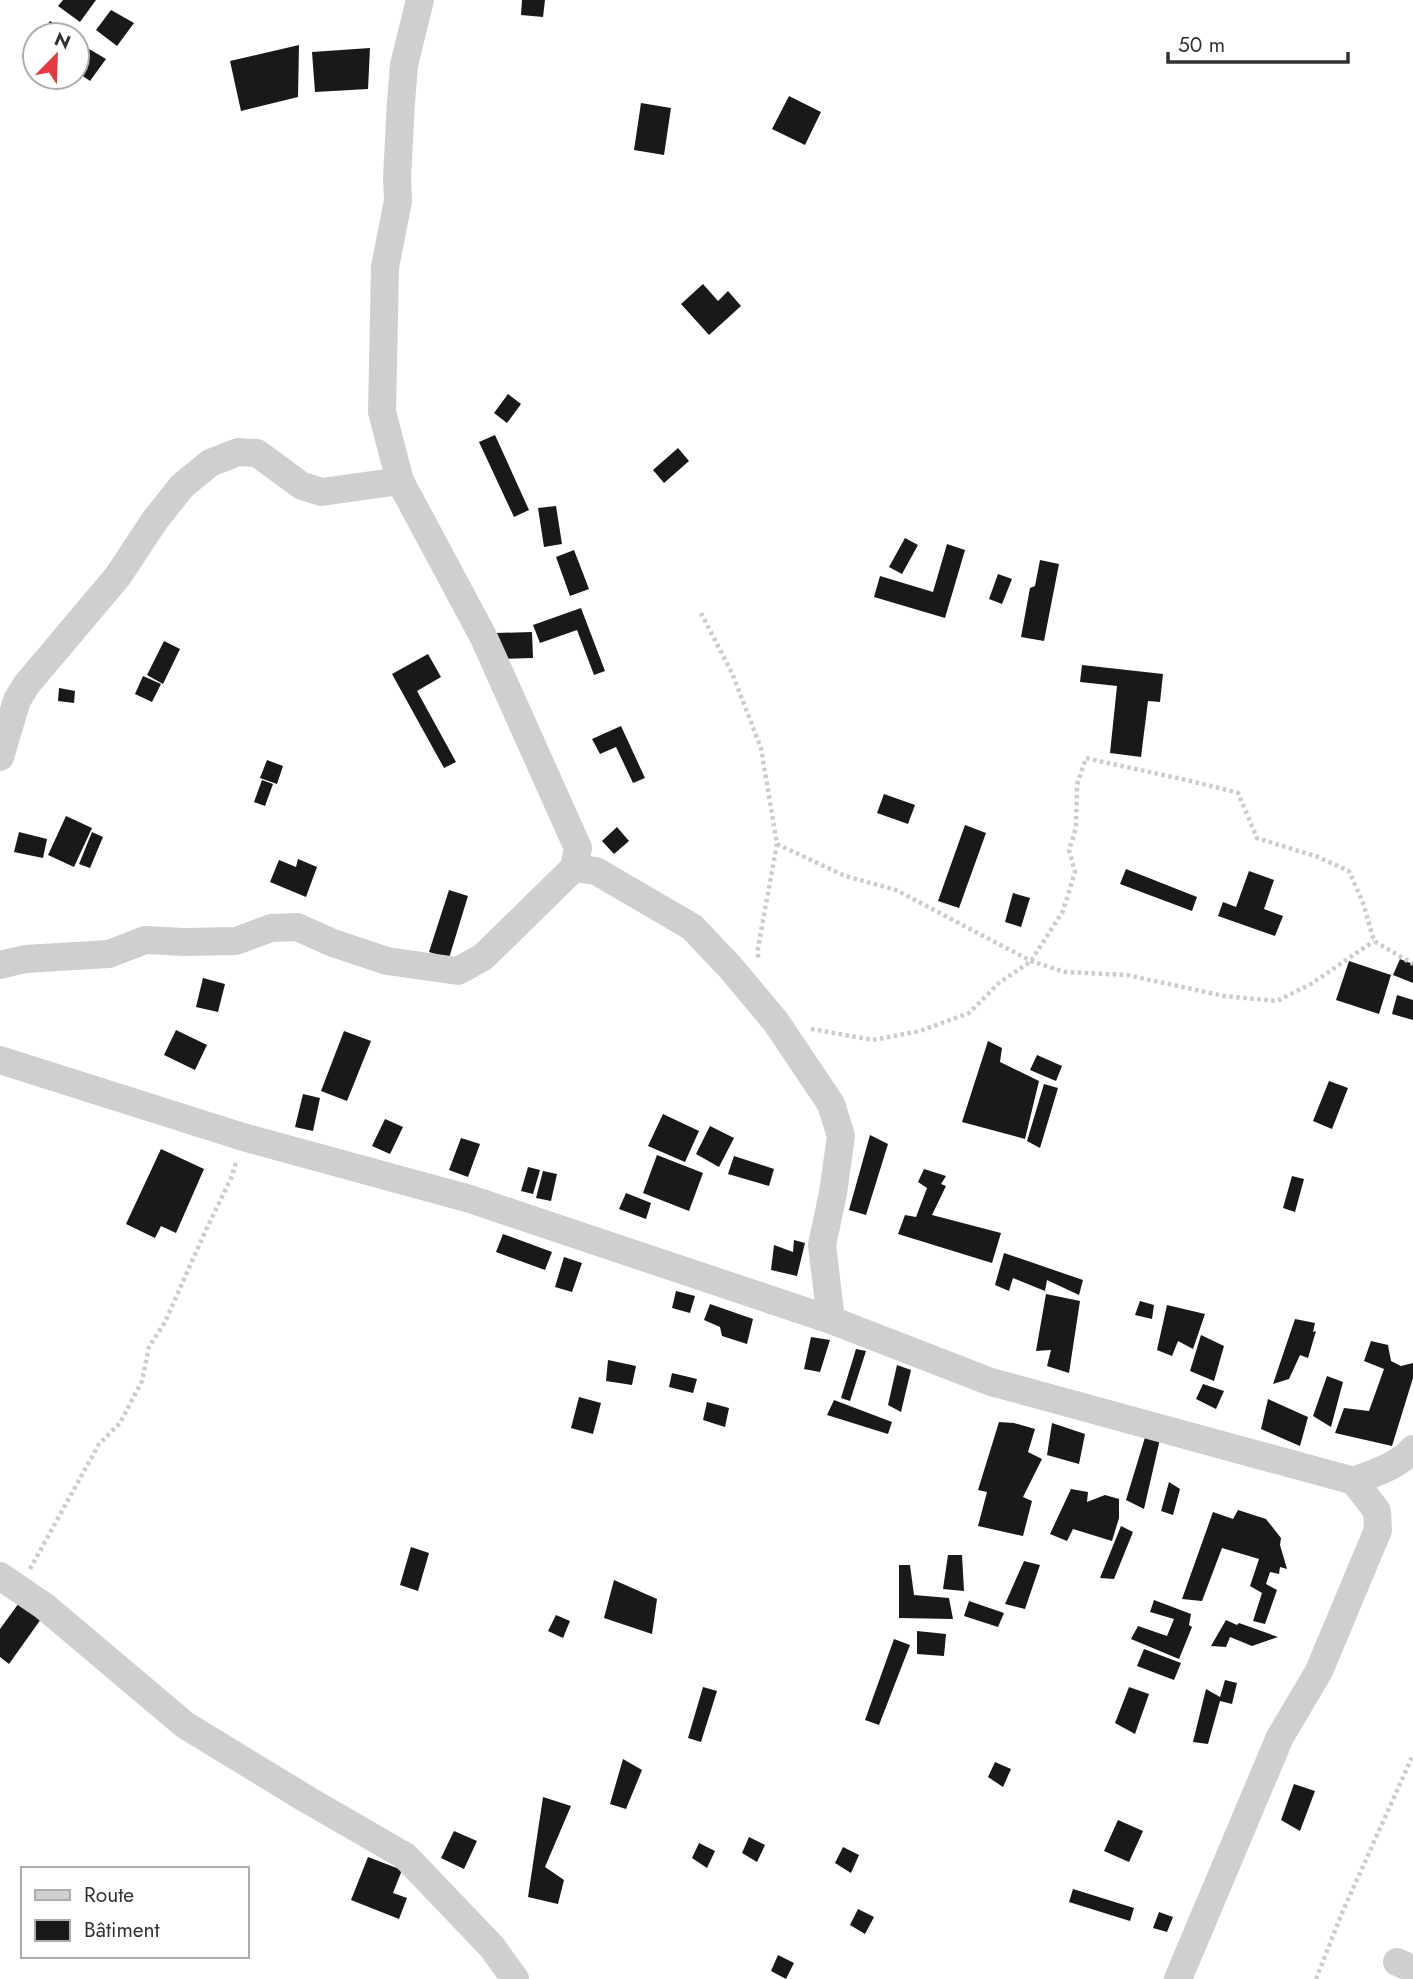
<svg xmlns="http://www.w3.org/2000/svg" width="1413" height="1979" font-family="Jost,sans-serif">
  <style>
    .building { fill: #191919 }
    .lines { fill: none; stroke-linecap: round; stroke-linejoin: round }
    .path { stroke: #ccc; stroke-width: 4.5; stroke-dasharray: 3.5 3.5; stroke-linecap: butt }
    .minor { stroke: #cfcfcf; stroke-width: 28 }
  </style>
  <rect width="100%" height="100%" fill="#fff"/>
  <g class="building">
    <polygon points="63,0 96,0 80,22 58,6"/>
    <polygon points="522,0 545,0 543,17 521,15"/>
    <polygon points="111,10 134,23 117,46 96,30"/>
    <polygon points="50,21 75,35 39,35"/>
    <polygon points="299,45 298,97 241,111 230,61"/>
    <polygon points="84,46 106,59 90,81 77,72 77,54"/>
    <polygon points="370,48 368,89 315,92 312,52"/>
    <polygon points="789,96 821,112 805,145 772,129"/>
    <polygon points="641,103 671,108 664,155 634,150"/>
    <polygon points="703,284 718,301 728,291 741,306 709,335 681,304"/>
    <polygon points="508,394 521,404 507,423 494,413"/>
    <polygon points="495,435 529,510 514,517 479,442"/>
    <polygon points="678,448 689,461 664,483 653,470"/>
    <polygon points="556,506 562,544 544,547 538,508"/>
    <polygon points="905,538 918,545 902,574 889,567"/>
    <polygon points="947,544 965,550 945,618 874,597 880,576 933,592"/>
    <polygon points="574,550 589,589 570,596 556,557"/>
    <polygon points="1040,560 1059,564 1044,641 1021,637 1030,588 1035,586"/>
    <polygon points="998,574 1012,579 1002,604 989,599"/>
    <polygon points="581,608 605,671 594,675 577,630 540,643 533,625"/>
    <polygon points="532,632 533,658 497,659 496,633"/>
    <polygon points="164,641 180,649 163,684 147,675"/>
    <polygon points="428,654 441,677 417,691 456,762 444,768 392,674"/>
    <polygon points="1082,665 1163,674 1160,702 1148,701 1141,757 1110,753 1117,686 1080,682"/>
    <polygon points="143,676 161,684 152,702 135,694"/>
    <polygon points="59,688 75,691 74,703 58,701"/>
    <polygon points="621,726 645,778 633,783 616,747 600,754 592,739"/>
    <polygon points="267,760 283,766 277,784 260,778"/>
    <polygon points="262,780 273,784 265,806 254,802"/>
    <polygon points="884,794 915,805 908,824 877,813"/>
    <polygon points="66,816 92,828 74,867 48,855"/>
    <polygon points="965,825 986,833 959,908 938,901"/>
    <polygon points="617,827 629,841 614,854 602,841"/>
    <polygon points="19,832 47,839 43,858 14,852"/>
    <polygon points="92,832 103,837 90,868 79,864"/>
    <polygon points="298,859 317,867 306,897 270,882 279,860 296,867"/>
    <polygon points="1126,869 1197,897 1192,911 1120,884"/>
    <polygon points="1249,871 1274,880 1264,909 1283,916 1275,936 1218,916 1223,902 1236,907"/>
    <polygon points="449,890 468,896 449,958 429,952"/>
    <polygon points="1013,893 1030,898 1021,927 1005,922"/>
    <polygon points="1400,959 1413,964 1413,983 1393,975"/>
    <polygon points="1349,961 1391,975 1379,1014 1336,1000"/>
    <polygon points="203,978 225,984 218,1012 196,1007"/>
    <polygon points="1397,995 1413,1000 1413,1020 1392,1014"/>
    <polygon points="176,1030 207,1045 195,1070 164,1055"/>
    <polygon points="344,1031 371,1041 347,1101 321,1091"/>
    <polygon points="988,1041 1002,1048 1000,1062 1039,1081 1025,1139 962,1122"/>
    <polygon points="1037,1055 1062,1066 1056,1081 1030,1070"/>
    <polygon points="1329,1081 1348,1088 1332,1129 1313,1121"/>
    <polygon points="1044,1084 1058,1088 1040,1148 1027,1141"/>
    <polygon points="303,1094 320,1098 313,1131 295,1127"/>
    <polygon points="663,1114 699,1131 685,1162 648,1146"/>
    <polygon points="385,1119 403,1127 390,1154 372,1146"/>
    <polygon points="710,1126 734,1138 719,1167 696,1154"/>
    <polygon points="870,1135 888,1144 866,1215 849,1210"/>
    <polygon points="461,1138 480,1144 468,1177 449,1170"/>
    <polygon points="161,1149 204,1169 176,1233 161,1226 155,1238 126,1224"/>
    <polygon points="657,1155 703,1173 689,1211 643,1193"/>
    <polygon points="734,1156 774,1169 769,1186 728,1174"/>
    <polygon points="528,1167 540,1170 533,1194 521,1191"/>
    <polygon points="924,1169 946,1176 941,1184 946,1186 932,1215 1001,1233 992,1263 898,1234 905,1215 916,1217 927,1188 918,1182"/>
    <polygon points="543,1171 557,1174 551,1201 536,1198"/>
    <polygon points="1292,1176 1304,1179 1295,1212 1283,1208"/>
    <polygon points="626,1193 651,1203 646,1219 619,1209"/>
    <polygon points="503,1234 552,1252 545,1270 496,1252"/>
    <polygon points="794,1240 805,1243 797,1276 771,1270 774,1245 793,1252"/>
    <polygon points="1004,1253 1083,1280 1079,1295 1047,1280 1045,1291 1013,1278 1009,1291 995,1285"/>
    <polygon points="564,1257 582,1263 572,1292 555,1287"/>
    <polygon points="676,1291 695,1296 690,1313 672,1308"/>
    <polygon points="1046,1294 1080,1301 1069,1373 1047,1366 1051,1350 1036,1351"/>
    <polygon points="1140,1301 1154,1305 1152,1319 1135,1315"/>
    <polygon points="710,1304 753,1319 747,1344 722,1336 720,1327 704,1320"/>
    <polygon points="1167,1305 1205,1314 1193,1349 1178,1341 1172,1356 1157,1350"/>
    <polygon points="1295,1319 1315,1323 1313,1332 1316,1331 1308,1358 1300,1355 1289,1379 1273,1384"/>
    <polygon points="1201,1335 1224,1346 1214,1381 1190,1371"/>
    <polygon points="811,1337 830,1340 820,1372 804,1369"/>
    <polygon points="1371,1341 1388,1345 1391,1361 1401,1366 1413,1363 1413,1378 1392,1446 1335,1433 1344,1408 1369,1411 1384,1369 1364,1361"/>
    <polygon points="856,1349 866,1351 850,1401 841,1398"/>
    <polygon points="608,1360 636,1366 632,1385 606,1381"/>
    <polygon points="897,1365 911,1370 901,1412 888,1405"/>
    <polygon points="672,1373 697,1379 693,1393 669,1387"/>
    <polygon points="1327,1376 1343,1382 1331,1427 1313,1416"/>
    <polygon points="1203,1384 1224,1391 1216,1409 1196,1399"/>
    <polygon points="579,1397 601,1403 593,1434 571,1428"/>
    <polygon points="1268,1399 1308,1417 1300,1446 1261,1429"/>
    <polygon points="834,1400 892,1422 888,1434 827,1415"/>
    <polygon points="707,1402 729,1408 725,1427 703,1420"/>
    <polygon points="999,1422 1014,1423 1035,1429 1028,1452 1042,1459 1023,1497 1032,1501 1023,1536 978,1526 987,1492 978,1490"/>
    <polygon points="1052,1423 1085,1434 1079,1464 1047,1455"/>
    <polygon points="1146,1434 1160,1439 1144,1509 1126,1500"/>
    <polygon points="1169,1482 1180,1489 1173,1515 1161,1511"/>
    <polygon points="1071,1489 1088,1492 1087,1502 1105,1495 1119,1499 1119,1518 1112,1541 1073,1529 1067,1541 1050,1534"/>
    <polygon points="1238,1510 1266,1519 1281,1538 1280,1545 1287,1569 1280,1567 1279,1574 1270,1572 1266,1584 1277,1590 1265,1624 1253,1621 1262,1593 1250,1586 1259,1559 1222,1548 1202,1601 1182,1599 1213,1512 1233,1519"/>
    <polygon points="1121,1526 1133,1532 1114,1579 1100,1578"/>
    <polygon points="411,1547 429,1553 418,1591 400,1585"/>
    <polygon points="948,1555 962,1555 964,1591 943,1589"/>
    <polygon points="1024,1561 1040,1565 1025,1609 1005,1604"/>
    <polygon points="899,1565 910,1565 914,1595 949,1598 953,1619 899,1618"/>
    <polygon points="614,1580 657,1599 652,1634 604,1618"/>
    <polygon points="24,1596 46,1612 9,1664 0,1657 0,1629"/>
    <polygon points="1154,1600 1191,1614 1189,1625 1192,1627 1179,1659 1131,1639 1138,1626 1167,1636 1174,1619 1150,1612"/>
    <polygon points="969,1601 1004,1613 998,1627 964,1616"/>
    <polygon points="556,1615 570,1621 563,1638 548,1631"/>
    <polygon points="1226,1620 1237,1625 1239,1623 1278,1637 1252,1646 1230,1637 1226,1647 1211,1646"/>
    <polygon points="917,1631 946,1634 944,1656 917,1654"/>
    <polygon points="894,1639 910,1645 879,1725 865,1720"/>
    <polygon points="1144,1649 1181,1663 1174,1680 1137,1666"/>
    <polygon points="1225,1680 1237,1683 1232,1704 1220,1701 1208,1744 1193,1742 1206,1689 1220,1697"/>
    <polygon points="703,1687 717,1691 701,1742 688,1738"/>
    <polygon points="1129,1687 1149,1694 1135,1734 1115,1723"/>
    <polygon points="623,1759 642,1770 626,1809 610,1804"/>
    <polygon points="995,1762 1011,1769 1003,1787 988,1777"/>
    <polygon points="1294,1784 1315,1791 1300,1831 1281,1820"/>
    <polygon points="543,1797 571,1806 545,1867 564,1880 558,1904 528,1897"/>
    <polygon points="1118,1820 1143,1831 1129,1862 1104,1851"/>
    <polygon points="454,1831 477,1841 464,1869 441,1858"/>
    <polygon points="749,1837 765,1845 757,1862 742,1853"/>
    <polygon points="699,1843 715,1851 707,1868 692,1858"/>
    <polygon points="843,1847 859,1855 851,1873 835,1863"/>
    <polygon points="368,1857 402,1870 393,1893 407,1898 399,1919 351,1900"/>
    <polygon points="1073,1889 1134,1908 1130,1921 1069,1902"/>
    <polygon points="858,1909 874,1917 865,1934 850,1925"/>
    <polygon points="1159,1912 1173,1917 1167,1932 1153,1928"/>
    <polygon points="778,1955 794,1963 786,1979 771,1971"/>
  </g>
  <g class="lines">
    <g class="path">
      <polyline points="701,613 732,673 761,748 777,844 758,948 758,960"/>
      <polyline points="777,844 845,876 896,890 1031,961 1065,972 1127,975 1224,996 1277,1001 1311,984 1374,941"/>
      <path d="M 811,1029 L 873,1040 L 920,1031 L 969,1013 L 999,983 L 1031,961 L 1063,911 L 1075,872 L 1069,850 L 1076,828 L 1077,785 L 1086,758 C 1137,770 1188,779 1238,793 L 1257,838 L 1318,857 L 1349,871 L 1363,903 L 1374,941 L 1413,964"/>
      <polyline points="30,1569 99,1444 120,1423 142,1381 149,1347 165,1322 205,1232 232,1176 236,1162"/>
      <polyline points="1316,1979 1342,1913 1413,1755"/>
    </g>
    <g class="minor">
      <polyline points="420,0 404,65 401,102 397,178 398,201 385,267 382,412 400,481 484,638 578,848 574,868"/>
      <polyline points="0,757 17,700 27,684 118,576 155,520 182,486 210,463 238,452 257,453 302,486 322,492 400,481"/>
      <polyline points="0,965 25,959 109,954 145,940 184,942 236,941 271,928 297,927 333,943 387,961 458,971 483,957 574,868 596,871 692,927 730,967 776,1022 831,1104 841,1136 833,1193 822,1245 831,1320"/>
      <polyline points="0,1060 243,1137 470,1199 831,1320 991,1382 1354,1481"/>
      <polyline points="0,1576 44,1606 185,1725 308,1800 405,1856 492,1947 515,1979"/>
      <polyline points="1397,1962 1413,1969"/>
      <path d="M 1178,1979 L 1280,1737 L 1319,1671 L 1378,1530 L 1377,1511 L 1354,1481 C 1374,1473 1399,1466 1413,1449"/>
    </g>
  </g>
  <rect x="21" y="1867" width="228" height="91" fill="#ffffff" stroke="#adadad" stroke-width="2"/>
  <rect x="35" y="1890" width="35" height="10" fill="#cfcfcf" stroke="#adadad" stroke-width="2"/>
  <text x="84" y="1902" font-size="21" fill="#323232">Route</text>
  <rect x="35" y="1920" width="35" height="21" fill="#191919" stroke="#adadad" stroke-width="2"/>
  <text x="84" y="1937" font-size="21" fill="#323232">Bâtiment</text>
  <g transform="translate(56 56) rotate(23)"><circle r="33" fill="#ffffff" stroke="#adadad" stroke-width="2"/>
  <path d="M0-5L12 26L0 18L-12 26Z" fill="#e43941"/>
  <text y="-10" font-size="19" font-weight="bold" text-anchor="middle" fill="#323232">N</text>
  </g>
  <path d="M1168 52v10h180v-10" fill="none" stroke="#323232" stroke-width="3.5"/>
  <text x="1178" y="52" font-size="21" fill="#323232" stroke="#ffffff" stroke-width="5" paint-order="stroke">50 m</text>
</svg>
